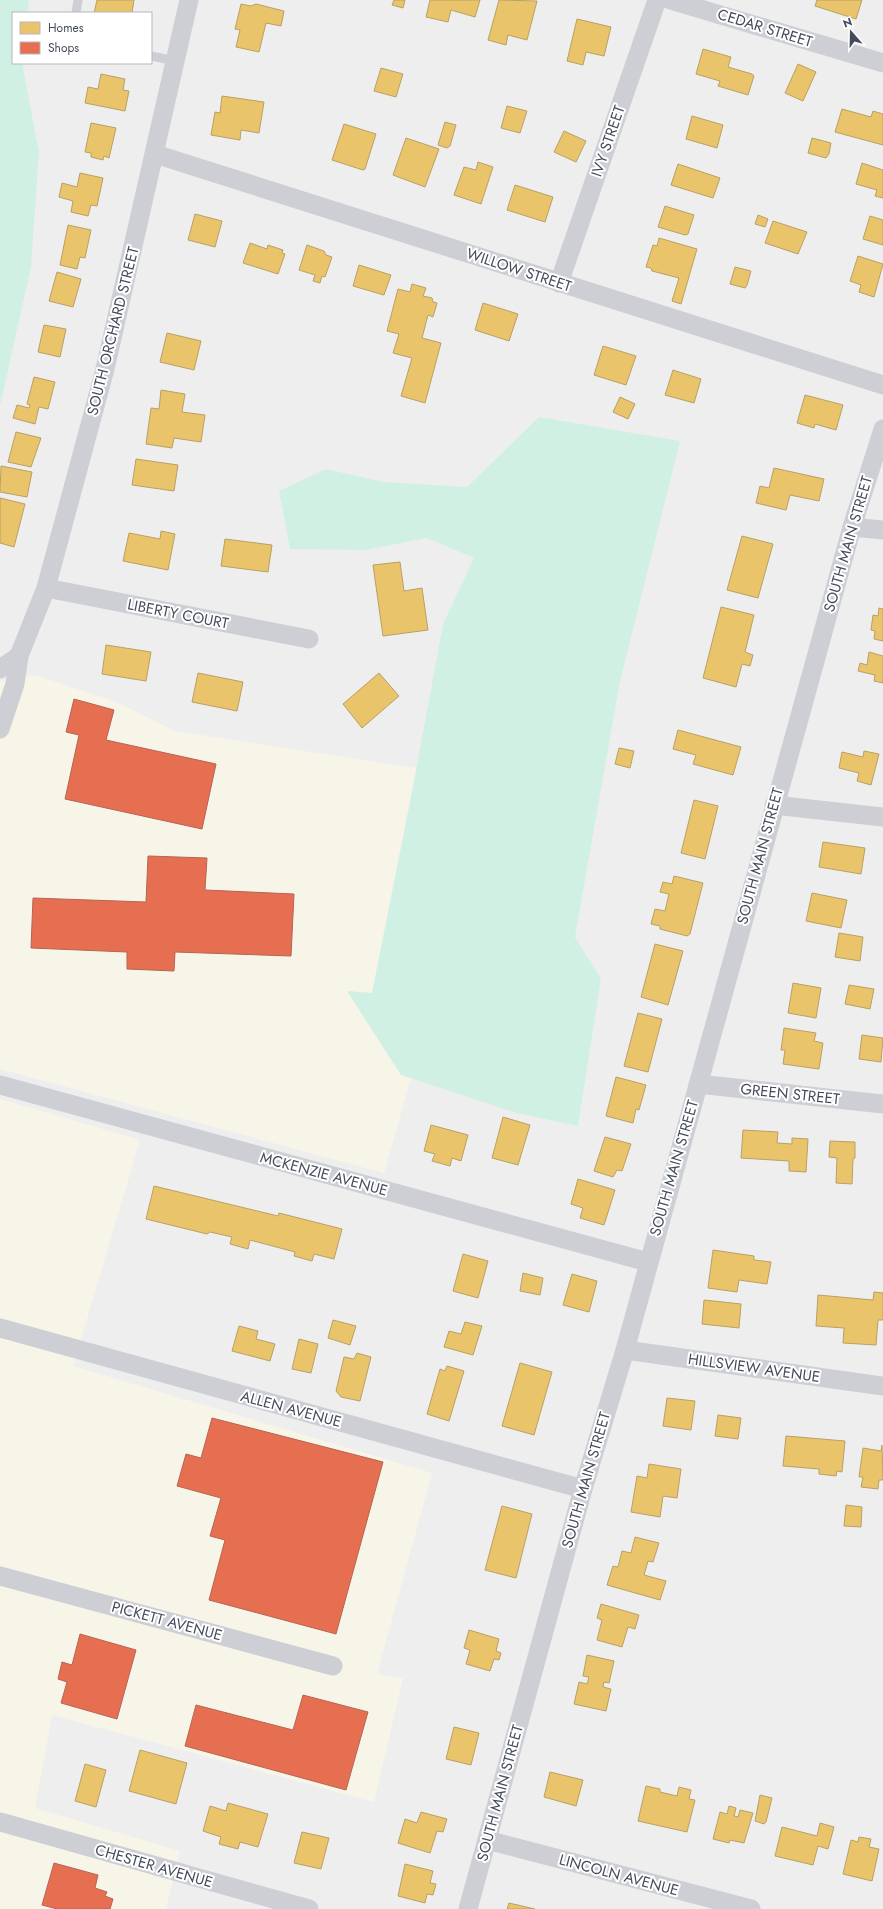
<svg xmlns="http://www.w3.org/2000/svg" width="883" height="1909" font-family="Jost,sans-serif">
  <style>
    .commercial { fill: #f7f5e8 }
    .green { fill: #d1f0e4 }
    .homes { fill: #e9c46a; stroke: #b8a066 }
    .shops { fill: #e76f51; stroke: #b66454 }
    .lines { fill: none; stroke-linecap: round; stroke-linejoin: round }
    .lane { stroke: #cecfd4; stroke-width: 9 }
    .street { stroke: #cecfd4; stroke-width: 19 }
    .labels { text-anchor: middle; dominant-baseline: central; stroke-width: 4; stroke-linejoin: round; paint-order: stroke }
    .street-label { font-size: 15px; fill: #444b5b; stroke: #fff }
  </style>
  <rect width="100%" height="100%" fill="#efeeee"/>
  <g class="commercial">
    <polygon points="35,675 117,702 175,731 416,768 372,993 348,991 401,1075 411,1078 384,1173 0,1069 0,681"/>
    <polygon points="0,1099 140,1140 73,1366 432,1473 377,1674 403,1678 374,1802 52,1715 35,1808 180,1851 166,1909 0,1909"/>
  </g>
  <g class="green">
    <polygon points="0,0 29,0 28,13 13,13 13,63 23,63 23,68 39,152 31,267 0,406"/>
    <polygon points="539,417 680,441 620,681 575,937 601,979 578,1126 516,1113 401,1075 347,991 372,993 411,798 443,624 474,558 427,538 365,550 290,549 279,491 326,469 384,482 467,487"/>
  </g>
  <g class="homes">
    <polygon points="97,0 134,0 132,13 94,13"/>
    <polygon points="394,0 405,0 403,8 392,5"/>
    <polygon points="430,0 480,0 475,17 451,10 448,22 426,17"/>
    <polygon points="499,0 537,1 527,40 508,35 506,45 488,40"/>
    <polygon points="817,0 862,0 856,19 815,6"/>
    <polygon points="241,4 251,6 256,4 284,11 281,26 266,23 259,52 236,47 240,30 235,29"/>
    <polygon points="577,19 611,27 604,56 586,52 583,65 567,61"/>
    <polygon points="703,49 731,57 728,67 752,74 754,76 748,95 718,86 720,81 696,74"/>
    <polygon points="798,64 816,72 803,101 785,93"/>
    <polygon points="381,68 403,74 396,97 374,91"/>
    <polygon points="101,74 125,79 123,90 129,91 125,111 85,103 88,87 98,89"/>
    <polygon points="222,96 264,102 259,133 241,130 240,140 211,135 215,112 220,113"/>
    <polygon points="507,106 527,111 520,133 501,128"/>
    <polygon points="842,109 871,117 873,111 883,114 883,145 835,132"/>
    <polygon points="692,116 723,125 717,148 686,139"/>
    <polygon points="445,122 456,125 450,146 447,148 438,145"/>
    <polygon points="91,123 116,128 109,158 104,156 103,160 91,157 91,153 85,152"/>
    <polygon points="344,124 376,134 365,169 363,170 332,160"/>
    <polygon points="564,131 586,141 576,162 554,152"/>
    <polygon points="406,138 439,149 425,187 393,175"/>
    <polygon points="812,138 831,143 829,154 826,158 808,153"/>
    <polygon points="478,162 493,167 481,204 454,195 464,167 476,170"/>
    <polygon points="862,163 883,170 883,198 875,196 877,190 856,184"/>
    <polygon points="678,164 720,178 713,198 671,185"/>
    <polygon points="80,173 103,178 97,206 91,205 88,216 71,212 73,201 59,197 62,183 77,187"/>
    <polygon points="515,185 553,197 545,222 507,210"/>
    <polygon points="665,206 694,215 688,234 685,235 658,227"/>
    <polygon points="195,214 222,221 215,247 188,240"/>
    <polygon points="758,215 768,219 765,227 755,224"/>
    <polygon points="870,216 883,220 883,245 863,239"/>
    <polygon points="773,221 807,232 798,254 765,243"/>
    <polygon points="68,225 91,230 85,258 80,257 77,269 60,265"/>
    <polygon points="659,238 697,249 681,304 672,301 679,278 652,271 651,268 646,267 653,245 657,246"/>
    <polygon points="250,243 267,249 268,245 283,250 282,253 285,254 278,274 243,263"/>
    <polygon points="307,245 324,251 326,255 332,257 325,277 322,276 320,283 313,281 315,275 299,270"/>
    <polygon points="858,256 883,264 874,297 859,292 861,285 850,281"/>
    <polygon points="359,265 391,275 384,295 353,286"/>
    <polygon points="735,267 751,271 747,285 745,288 730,284"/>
    <polygon points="57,272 81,279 73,307 49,301"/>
    <polygon points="412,284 426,288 423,296 432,298 433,302 437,303 433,317 428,315 422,338 441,343 425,403 401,396 412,358 393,353 399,334 387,331 398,289 410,292"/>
    <polygon points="483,303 518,314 509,341 475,330"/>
    <polygon points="44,325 66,329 60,357 38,352"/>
    <polygon points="167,333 201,341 194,370 160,362"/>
    <polygon points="603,346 636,356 626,385 594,375"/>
    <polygon points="673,370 701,379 694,403 665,395"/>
    <polygon points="34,377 55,382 48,409 39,407 35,424 13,418 17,405 29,408 30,405 27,404"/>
    <polygon points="161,390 185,394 182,412 205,415 201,442 174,438 172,448 146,444 151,408 159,409"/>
    <polygon points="805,395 843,405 836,430 815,424 814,428 797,423"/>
    <polygon points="620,397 635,404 628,419 613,412"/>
    <polygon points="16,432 41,438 31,467 8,462"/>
    <polygon points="136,459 178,465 174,491 132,485"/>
    <polygon points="1,466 32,472 27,497 0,492"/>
    <polygon points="774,468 824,479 819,501 790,495 786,510 756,503 760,486 769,488"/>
    <polygon points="0,498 25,504 14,547 0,543"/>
    <polygon points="161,531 175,534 168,570 123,561 129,533 160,539"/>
    <polygon points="742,536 773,544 758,598 727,590"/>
    <polygon points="225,539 272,545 268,572 221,566"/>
    <polygon points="400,562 404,591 422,588 428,630 383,636 373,565"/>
    <polygon points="721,607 754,615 745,652 753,655 750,666 742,664 736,687 703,678"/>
    <polygon points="879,608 883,609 883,641 874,639 875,631 871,630 873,615 878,616"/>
    <polygon points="106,645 151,652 146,681 102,674"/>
    <polygon points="869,652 883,656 883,683 874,681 875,675 858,671 860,663 867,665"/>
    <polygon points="198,673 243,682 237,711 192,702"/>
    <polygon points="379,673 399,696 362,728 343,704"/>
    <polygon points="678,730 741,747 733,775 693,764 696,755 673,749"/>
    <polygon points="619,748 634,751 630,768 615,764"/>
    <polygon points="864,751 879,754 871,785 857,781 859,773 839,768 842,752 863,757"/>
    <polygon points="694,800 718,806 705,859 681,853"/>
    <polygon points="823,842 865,848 861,874 819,867"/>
    <polygon points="674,876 703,883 690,934 687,936 660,929 660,926 651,924 655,909 665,911 669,894 660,892 663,882 672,884"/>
    <polygon points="812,893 847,900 841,928 806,921"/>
    <polygon points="839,933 863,937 860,961 835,957"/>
    <polygon points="655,944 683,951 668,1005 641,997"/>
    <polygon points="793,983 821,988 816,1018 788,1013"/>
    <polygon points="849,985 874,989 870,1009 845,1004"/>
    <polygon points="638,1013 662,1019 648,1072 624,1066"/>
    <polygon points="784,1028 816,1033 814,1041 823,1043 819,1069 783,1064 785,1050 781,1050"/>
    <polygon points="862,1035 883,1038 881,1062 859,1059"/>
    <polygon points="616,1077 646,1085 639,1110 636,1109 633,1123 606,1116"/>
    <polygon points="503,1117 530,1125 518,1165 492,1158"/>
    <polygon points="431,1125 468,1135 461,1161 452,1158 450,1166 432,1161 435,1154 424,1151"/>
    <polygon points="743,1130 778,1132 777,1143 792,1144 792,1138 808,1139 806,1172 789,1171 789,1161 741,1158"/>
    <polygon points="605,1137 631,1144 622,1171 617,1170 613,1177 594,1171"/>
    <polygon points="830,1141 855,1142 855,1158 853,1159 852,1184 836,1183 837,1158 829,1157"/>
    <polygon points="578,1179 615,1190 604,1225 580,1218 583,1208 571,1204"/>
    <polygon points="154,1186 278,1216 279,1213 342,1229 334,1259 314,1254 312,1261 294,1256 295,1252 250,1240 248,1249 230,1244 232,1237 210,1232 207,1234 146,1219"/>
    <polygon points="713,1250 754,1256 754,1260 771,1262 767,1284 739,1280 737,1292 708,1288"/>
    <polygon points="463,1254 488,1261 478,1298 453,1291"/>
    <polygon points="523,1273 543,1278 540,1295 520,1291"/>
    <polygon points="572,1274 597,1281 589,1312 563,1305"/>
    <polygon points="874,1292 883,1293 883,1320 878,1320 876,1345 843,1343 844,1328 816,1326 818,1295 873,1300"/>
    <polygon points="704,1300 741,1304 739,1328 702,1324"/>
    <polygon points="333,1320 356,1326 350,1345 328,1338"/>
    <polygon points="465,1322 482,1326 473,1355 444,1347 449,1331 461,1334"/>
    <polygon points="239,1326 258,1331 256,1339 275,1344 270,1361 232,1351"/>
    <polygon points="299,1339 318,1344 311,1373 292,1369"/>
    <polygon points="357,1353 371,1357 360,1401 341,1397 336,1391 344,1357 354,1359"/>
    <polygon points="520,1363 552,1372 534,1435 502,1426"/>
    <polygon points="447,1366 464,1371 449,1421 427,1414 440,1369 445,1371"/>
    <polygon points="667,1398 695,1401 691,1430 663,1426"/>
    <polygon points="718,1415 741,1418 738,1439 715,1436"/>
    <polygon points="786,1436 845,1441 842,1472 837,1471 836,1476 819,1474 819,1469 783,1466"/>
    <polygon points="882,1445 883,1480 879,1480 878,1489 861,1487 863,1477 859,1477 863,1448 881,1451"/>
    <polygon points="649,1464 681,1469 677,1498 663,1496 660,1517 631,1512 637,1476 647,1478"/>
    <polygon points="846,1505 862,1507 861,1527 844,1526"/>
    <polygon points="502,1506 532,1514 516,1578 485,1570"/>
    <polygon points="635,1537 659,1543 653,1562 648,1561 644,1575 666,1581 660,1600 607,1585 613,1566 618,1567 622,1551 631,1553"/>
    <polygon points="601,1604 639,1615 635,1629 628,1627 622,1647 597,1640 602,1620 597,1618"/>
    <polygon points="469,1630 499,1639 496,1651 501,1653 499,1660 494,1659 490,1671 466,1664 470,1650 464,1648"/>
    <polygon points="587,1655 614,1661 609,1683 604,1682 603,1687 611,1689 606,1711 574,1704 579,1682 587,1684 589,1677 583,1676"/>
    <polygon points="454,1727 479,1733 471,1765 446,1759"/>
    <polygon points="140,1750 187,1763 176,1804 129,1791"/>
    <polygon points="85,1764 106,1770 96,1807 75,1801"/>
    <polygon points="550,1772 583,1780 576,1806 544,1797"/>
    <polygon points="646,1786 660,1789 660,1792 677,1796 679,1787 691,1790 689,1799 695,1800 687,1832 638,1821"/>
    <polygon points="760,1795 772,1798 766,1822 764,1824 755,1821"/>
    <polygon points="228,1803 268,1814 258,1847 240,1842 238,1849 219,1844 221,1837 203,1831 210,1806 226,1811"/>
    <polygon points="729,1806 736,1808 734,1816 738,1817 740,1810 753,1813 744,1843 730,1840 729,1843 713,1839 720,1812 727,1814"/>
    <polygon points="421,1812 447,1819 443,1832 437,1831 430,1853 398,1843 405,1819 417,1823"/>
    <polygon points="820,1823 834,1827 828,1849 818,1846 813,1865 775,1856 782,1827 817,1836"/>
    <polygon points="302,1832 329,1838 321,1869 294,1863"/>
    <polygon points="859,1837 871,1839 869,1847 879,1849 872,1881 843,1874 851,1840 858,1842"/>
    <polygon points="405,1864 433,1871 430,1883 436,1884 433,1895 427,1894 425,1903 398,1896"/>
    <polygon points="509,1903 535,1909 507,1909"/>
  </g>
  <g class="shops">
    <polygon points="74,699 114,710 106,740 216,764 202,829 65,799 79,735 66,732"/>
    <polygon points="148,856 207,858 205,890 294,894 291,956 175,952 174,971 127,969 127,952 31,948 33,898 146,902"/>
    <polygon points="212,1418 383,1462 336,1634 209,1600 225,1540 210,1536 221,1498 177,1486 186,1454 201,1458"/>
    <polygon points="80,1634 136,1650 117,1719 61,1703 67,1682 58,1679 62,1662 72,1665"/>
    <polygon points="303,1695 368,1712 346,1790 185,1746 196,1705 293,1730"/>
    <polygon points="54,1863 98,1875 95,1888 107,1892 105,1896 113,1899 110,1909 57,1909 42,1905"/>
  </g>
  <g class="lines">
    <g class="lane">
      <polyline points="76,13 78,0"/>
      <polyline points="151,56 176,61"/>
    </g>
    <g class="street">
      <polyline points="670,0 883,63"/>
      <polyline points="155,154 883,385"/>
      <polyline points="559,283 657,0"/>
      <polyline points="852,527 883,530"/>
      <polyline points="46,588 309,639"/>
      <polyline points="0,669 19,656"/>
      <polyline points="0,729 15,684 19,656 46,588 105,369 189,0"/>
      <polyline points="774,805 883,817"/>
      <polyline points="698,1084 883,1104"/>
      <polyline points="0,1085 648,1262"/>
      <polyline points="0,1328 583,1489"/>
      <polyline points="625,1350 883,1386"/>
      <polyline points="0,1576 333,1666"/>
      <polyline points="0,1822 309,1909"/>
      <polyline points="487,1840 751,1909"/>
      <polyline points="468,1909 583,1489 625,1350 852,527 883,429"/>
    </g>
  </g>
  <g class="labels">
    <g class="street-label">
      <text transform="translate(765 28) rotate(17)">CEDAR STREET</text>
      <text transform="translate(608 141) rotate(-71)">IVY STREET</text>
      <text transform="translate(519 270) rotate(18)">WILLOW STREET</text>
      <text transform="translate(113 331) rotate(-76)">SOUTH ORCHARD STREET</text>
      <text transform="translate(848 544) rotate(-74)">SOUTH MAIN STREET</text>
      <text transform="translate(178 614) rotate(11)">LIBERTY COURT</text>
      <text transform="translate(760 856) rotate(-75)">SOUTH MAIN STREET</text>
      <text transform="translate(790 1094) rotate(6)">GREEN STREET</text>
      <text transform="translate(674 1168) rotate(-74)">SOUTH MAIN STREET</text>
      <text transform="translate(324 1174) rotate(15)">MCKENZIE AVENUE</text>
      <text transform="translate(754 1368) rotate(8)">HILLSVIEW AVENUE</text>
      <text transform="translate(291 1409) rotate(15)">ALLEN AVENUE</text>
      <text transform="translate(586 1480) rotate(-74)">SOUTH MAIN STREET</text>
      <text transform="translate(167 1621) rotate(15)">PICKETT AVENUE</text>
      <text transform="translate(500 1793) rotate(-75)">SOUTH MAIN STREET</text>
      <text transform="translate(154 1866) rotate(16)">CHESTER AVENUE</text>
      <text transform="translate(619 1875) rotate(15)">LINCOLN AVENUE</text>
    </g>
  </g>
  <rect x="12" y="12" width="140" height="52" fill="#ffffff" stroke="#b4b7bd"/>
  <rect x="20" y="22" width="20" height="12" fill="#e9c46a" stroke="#b4b7bd"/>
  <text x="48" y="32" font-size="12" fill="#444b5b">Homes</text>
  <rect x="20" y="42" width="20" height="12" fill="#e76f51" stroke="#b4b7bd"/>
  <text x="48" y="52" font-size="12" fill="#444b5b">Shops</text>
  <g transform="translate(851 32) rotate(340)" stroke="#ffffff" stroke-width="3" paint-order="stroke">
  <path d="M0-3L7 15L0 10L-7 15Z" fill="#444b5b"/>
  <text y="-6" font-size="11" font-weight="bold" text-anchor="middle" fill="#444b5b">N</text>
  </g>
</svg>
